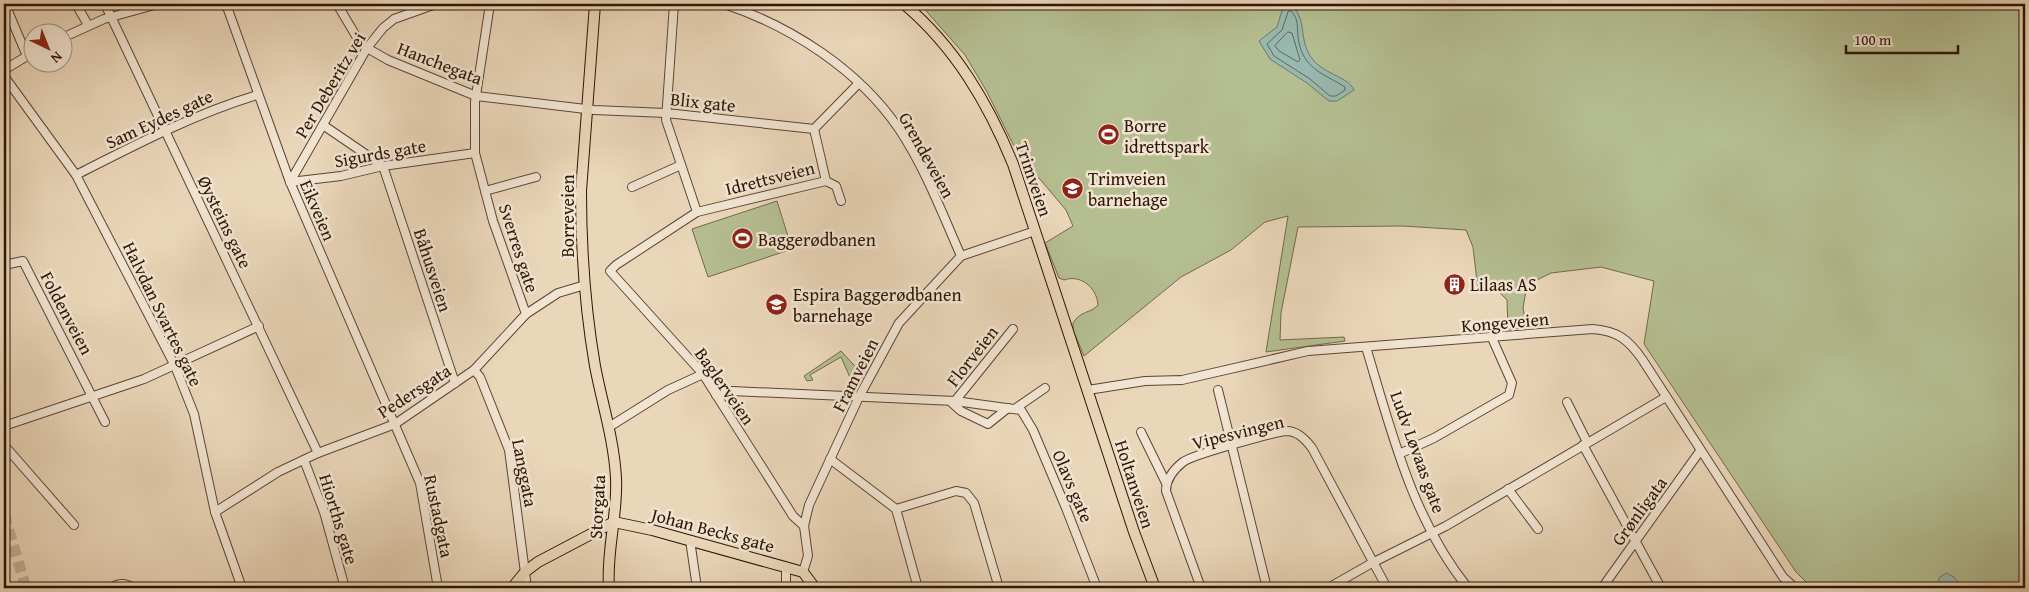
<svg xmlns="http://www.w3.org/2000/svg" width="2029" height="592" font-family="'Gentium Book Plus',serif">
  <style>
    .green { fill: #b4be91; stroke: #716a4a }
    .water { fill: #98b9af; stroke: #6e776b }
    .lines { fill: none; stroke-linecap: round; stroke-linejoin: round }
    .shore { stroke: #63675a; stroke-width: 1 }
    .highway-tunnel { stroke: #c4af95; stroke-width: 11; stroke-dasharray: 11 5.5; stroke-linecap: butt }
    .minor-casing { stroke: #5d4531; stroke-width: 10 }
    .major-casing { stroke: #2e1504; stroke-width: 12 }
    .minor { stroke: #f1e4d2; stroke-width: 8 }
    .major { stroke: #ead6b9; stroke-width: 10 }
    .labels { text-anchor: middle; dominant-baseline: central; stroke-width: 5; stroke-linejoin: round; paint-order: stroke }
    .street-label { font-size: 18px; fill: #2e1504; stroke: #f1e4d2 }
    .poi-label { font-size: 18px; fill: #2e1504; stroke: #f1e4d2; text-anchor: start }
  </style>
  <rect width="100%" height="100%" fill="#ead6b9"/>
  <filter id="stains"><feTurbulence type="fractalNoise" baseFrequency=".004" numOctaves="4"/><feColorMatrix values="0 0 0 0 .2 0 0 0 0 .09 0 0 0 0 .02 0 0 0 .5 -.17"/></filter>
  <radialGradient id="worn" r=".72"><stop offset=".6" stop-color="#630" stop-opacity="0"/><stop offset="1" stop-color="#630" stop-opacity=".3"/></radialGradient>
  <g class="green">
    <path d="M 920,4 L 2025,4 L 2025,588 L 1812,588 L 1796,572 L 1644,344 L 1654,281 L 1601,267 L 1551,273 L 1527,285 L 1523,308 L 1527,328 L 1508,329 L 1507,300 L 1498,291 L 1478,290 L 1473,247 L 1466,230 L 1403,226 L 1298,227 L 1281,313 L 1280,340 L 1344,337 L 1345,341 L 1266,352 L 1288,216 L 1265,222 L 1231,250 L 1181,277 L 1084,356 L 1073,330 L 1073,323 C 1081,310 1090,314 1098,305 C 1097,288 1081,274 1064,280 L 1059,278 L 1045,243 L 1073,226 L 1066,210 L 1039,178 L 1031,180 L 987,92 L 965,55 Z"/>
    <polygon points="777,201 792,249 708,277 692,229"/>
    <polygon points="841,351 863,375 861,382 852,382 841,357 810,375 813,380 807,381 804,376"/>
  </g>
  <g class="water">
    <path d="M 1284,4 L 1290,4 C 1307,18 1299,36 1309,54 C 1321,75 1347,75 1354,90 L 1337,101 L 1329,101 L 1307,83 L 1270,59 L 1259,41 L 1277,27 Z"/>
    <polygon points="1946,573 1954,577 1962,588 1938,588 1939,578"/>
  </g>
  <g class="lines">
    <g class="shore">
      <path d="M 1291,11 C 1299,19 1297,27 1298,37 C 1302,69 1323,73 1345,87 L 1345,90 L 1336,96 L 1330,96 L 1310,79 L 1274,56 L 1267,44 L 1282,30 L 1288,12 Z"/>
      <polygon points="1288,32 1292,33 1300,60 1298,62 1279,51 1275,46"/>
    </g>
    <polyline class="highway-tunnel" points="4,514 26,588"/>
    <defs>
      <g id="minor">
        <polyline points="5,4 27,56"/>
        <polyline points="76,4 88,25"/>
        <polyline points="105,4 318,453"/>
        <polyline points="226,4 290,182 420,483 438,588"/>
        <polyline points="337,4 359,41 367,48 388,60 476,96 594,110 666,113 814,129"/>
        <polyline points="490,4 475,102 475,153 493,221 526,314"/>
        <polyline points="674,4 666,120 697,212"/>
        <path d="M 724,4 C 791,26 859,70 899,129 C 925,168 942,213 961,256"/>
        <polyline points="62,38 104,19 158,4"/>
        <polyline points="4,70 32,53"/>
        <polyline points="4,76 76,175 175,366 194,414 215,512 242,588"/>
        <polyline points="323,125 383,166 455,383"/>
        <polyline points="814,129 859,83"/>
        <polyline points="814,129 826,181"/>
        <path d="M 76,175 C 135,145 194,114 257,95"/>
        <polyline points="826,181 836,186 841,201"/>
        <polyline points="290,182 367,48 383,28 394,19 436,4"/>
        <polyline points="290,182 341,176 383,166 475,153"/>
        <polyline points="632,187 681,165"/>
        <polyline points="485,191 536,177"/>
        <polyline points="4,265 23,261 105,422"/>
        <path d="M 1366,347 C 1391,430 1412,519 1468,588"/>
        <polyline points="474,370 480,377 509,450 527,588"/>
        <path d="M 1088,390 L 1145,381 L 1182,380 L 1308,351 L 1593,329 C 1617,331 1628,339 1642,359 L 1783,577 L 1795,588"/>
        <polyline points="1218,390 1267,588"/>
        <polyline points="716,395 732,391 955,401 1021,410 1033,430 1066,508 1097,588"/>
        <polyline points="955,401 1013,329"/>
        <polyline points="951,402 961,411 988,424 1008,408"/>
        <polyline points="1567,402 1587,442"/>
        <polyline points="1016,408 1045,388"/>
        <polyline points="4,426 144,379 259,326"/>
        <polyline points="609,427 668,390 703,374"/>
        <polyline points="1141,432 1166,483"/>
        <polyline points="4,445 74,525"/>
        <polyline points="1583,445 1661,588"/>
        <polyline points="1399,454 1434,438 1509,395 1512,383 1492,338"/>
        <polyline points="830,459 896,509 956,491 966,493 974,503 999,588"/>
        <polyline points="304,460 324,512 345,588"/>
        <polyline points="1508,489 1538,529"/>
        <polyline points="896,509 918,588"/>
        <polyline points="215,512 278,472 318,453 395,424 474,370 526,314 558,293 585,285"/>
        <polyline points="804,526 793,516 703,374 610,271 616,265 697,212 826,181"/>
        <polyline points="690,540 697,588"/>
        <polyline points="786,567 786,588"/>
        <polyline points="803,572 808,556 804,526 809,505 859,397 899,323 961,256 1035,231"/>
        <path d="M 110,588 C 118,583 125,582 133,588"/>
        <path d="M 1201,588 L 1166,491 C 1166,479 1173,470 1183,462 C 1192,455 1274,432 1287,431 C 1298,431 1306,440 1312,448 L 1387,588"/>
        <polyline points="1328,588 1372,563 1446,526 1666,397"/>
        <polyline points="1602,588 1700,451"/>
      </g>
      <g id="major">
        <path d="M 595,4 L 581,191 C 581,249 585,308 595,366 C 602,403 614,440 616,478 C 618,515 606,551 609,588"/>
        <path d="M 904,4 C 955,47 988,103 1013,164 L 1134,532 L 1155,588"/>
        <polyline points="512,588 526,571 538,562 614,522 652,530 803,572 815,588"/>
      </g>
    </defs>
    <use href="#minor" class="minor-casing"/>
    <use href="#major" class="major-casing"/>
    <use href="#minor" class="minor"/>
    <use href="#major" class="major"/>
  </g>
  <defs>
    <symbol id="stadium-disc" viewBox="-11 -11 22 22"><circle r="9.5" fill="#8f2418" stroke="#f1e4d2"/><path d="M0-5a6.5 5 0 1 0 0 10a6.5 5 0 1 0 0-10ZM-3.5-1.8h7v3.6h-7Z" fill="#fff"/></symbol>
    <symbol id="school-disc" viewBox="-11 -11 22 22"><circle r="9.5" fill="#8f2418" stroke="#f1e4d2"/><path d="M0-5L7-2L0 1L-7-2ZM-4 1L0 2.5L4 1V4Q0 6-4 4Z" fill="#fff"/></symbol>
    <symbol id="building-disc" viewBox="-11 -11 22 22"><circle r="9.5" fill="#8f2418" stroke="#f1e4d2"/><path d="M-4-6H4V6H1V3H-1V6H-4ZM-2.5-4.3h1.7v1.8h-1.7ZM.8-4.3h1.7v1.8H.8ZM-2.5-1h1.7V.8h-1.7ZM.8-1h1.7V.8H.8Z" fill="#fff"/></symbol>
  </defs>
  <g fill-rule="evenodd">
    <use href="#stadium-disc" x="1096" y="122" width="25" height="25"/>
    <use href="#school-disc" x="1060" y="176" width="25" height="25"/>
    <use href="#stadium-disc" x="730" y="226" width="25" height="25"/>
    <use href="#building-disc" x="1442" y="272" width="25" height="25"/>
    <use href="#school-disc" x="764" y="292" width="25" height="25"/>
  </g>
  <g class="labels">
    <g class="street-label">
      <text transform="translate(440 63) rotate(21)">Hanchegata</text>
      <text transform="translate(330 85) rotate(-59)">Per Deberitz vei</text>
      <text transform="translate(703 102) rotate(6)">Blix gate</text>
      <text transform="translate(159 119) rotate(-25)">Sam Eydes gate</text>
      <text transform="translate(380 153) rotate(-10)">Sigurds gate</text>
      <text transform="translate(927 155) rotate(61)">Grendeveien</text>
      <text transform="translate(770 178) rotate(-14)">Idrettsveien</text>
      <text transform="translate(1034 179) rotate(71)">Trimveien</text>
      <text transform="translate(318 210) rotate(67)">Eikveien</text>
      <text transform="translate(567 216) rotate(-90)">Borreveien</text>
      <text transform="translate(225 222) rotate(64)">Øysteins gate</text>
      <text transform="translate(519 248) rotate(72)">Sverres gate</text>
      <text transform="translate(433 270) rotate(72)">Båhusveien</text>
      <text transform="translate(67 313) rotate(62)">Foldenveien</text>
      <text transform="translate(163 314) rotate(64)">Halvdan Svartes gate</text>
      <text transform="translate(1505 322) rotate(-5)">Kongeveien</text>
      <text transform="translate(972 356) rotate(-52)">Florveien</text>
      <text transform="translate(855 375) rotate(-63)">Framveien</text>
      <text transform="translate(725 386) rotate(55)">Baglerveien</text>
      <text transform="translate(414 391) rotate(-33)">Pedersgata</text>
      <text transform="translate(1238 432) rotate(-14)">Vipesvingen</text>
      <text transform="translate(1418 452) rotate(70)">Ludv Løvaas gate</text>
      <text transform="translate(525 473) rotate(79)">Langgata</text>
      <text transform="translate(1135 484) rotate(72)">Holtanveien</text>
      <text transform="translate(1073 486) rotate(67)">Olavs gate</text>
      <text transform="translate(597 507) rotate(-87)">Storgata</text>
      <text transform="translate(1639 511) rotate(-54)">Grønligata</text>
      <text transform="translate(439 516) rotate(78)">Rustadgata</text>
      <text transform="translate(339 519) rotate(73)">Hiorths gate</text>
      <text transform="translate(713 530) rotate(15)">Johan Becks gate</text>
    </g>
    <g class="poi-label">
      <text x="1124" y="125">Borre<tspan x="1124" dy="21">idrettspark</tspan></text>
      <text x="1088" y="178">Trimveien<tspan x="1088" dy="21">barnehage</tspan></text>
      <text x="758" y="239">Baggerødbanen</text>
      <text x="1470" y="284">Lilaas AS</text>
      <text x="793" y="294">Espira Baggerødbanen<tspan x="793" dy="21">barnehage</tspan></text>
    </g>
  </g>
  <rect width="2029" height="592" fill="none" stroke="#ead6b9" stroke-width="20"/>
  <rect x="5" y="5" width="2019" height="582" fill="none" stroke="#2e1504" stroke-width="2.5"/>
  <rect x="10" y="10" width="2009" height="572" fill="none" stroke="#2e1504"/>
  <g transform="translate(48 48) rotate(137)"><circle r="24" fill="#f1e4d2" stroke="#a39180"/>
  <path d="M0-4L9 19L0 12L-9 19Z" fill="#8f2418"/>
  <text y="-8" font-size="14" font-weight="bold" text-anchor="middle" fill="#2e1504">N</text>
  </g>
  <path d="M1846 45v8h112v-8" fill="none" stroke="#2e1504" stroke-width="2.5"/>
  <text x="1854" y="45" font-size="15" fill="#2e1504" stroke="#f1e4d2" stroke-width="4" paint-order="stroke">100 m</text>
  <rect width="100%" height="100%" filter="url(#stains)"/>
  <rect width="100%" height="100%" fill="url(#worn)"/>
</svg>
